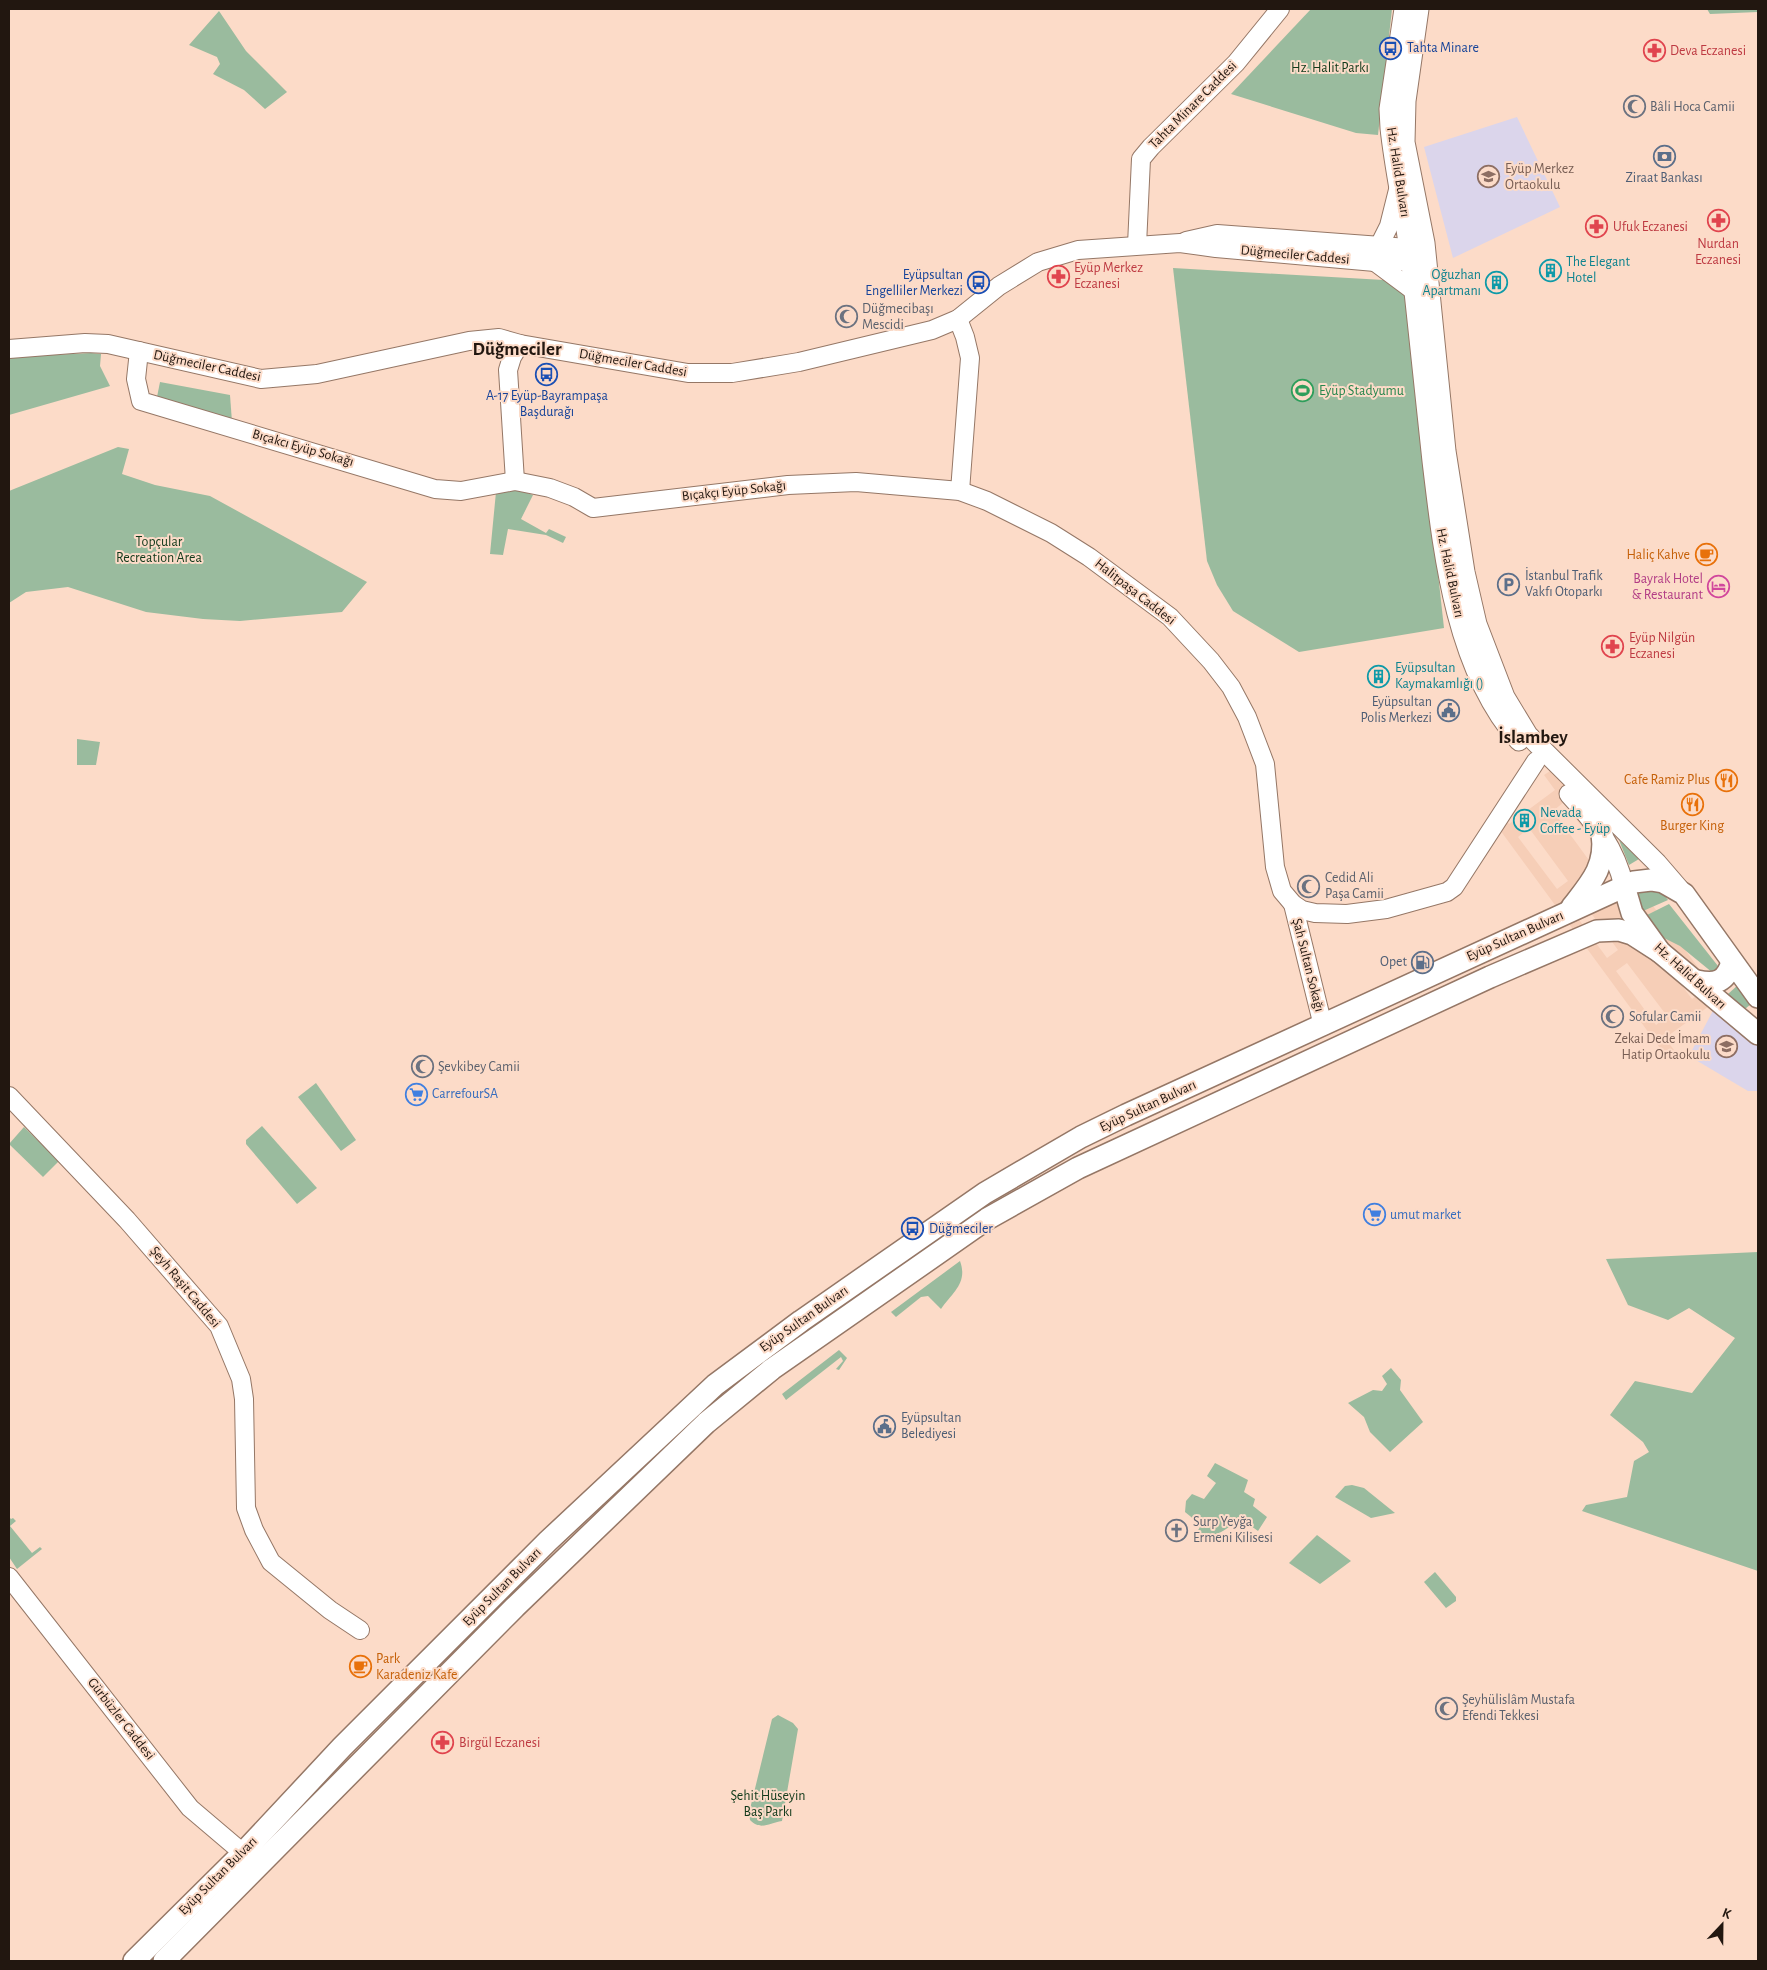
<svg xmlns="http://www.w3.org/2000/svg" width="1767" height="1970" font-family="'Alegreya Sans',sans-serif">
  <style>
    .built { fill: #f6ceb7; fill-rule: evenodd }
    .education { fill: #dbd5eb }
    .green { fill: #9abb9e }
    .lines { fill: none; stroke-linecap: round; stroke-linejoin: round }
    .tertiary-casing { stroke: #957766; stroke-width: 20 }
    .secondary-casing { stroke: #957766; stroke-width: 21 }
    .primary-casing { stroke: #957766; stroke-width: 24 }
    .tertiary { stroke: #fff; stroke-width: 18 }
    .secondary { stroke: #fff; stroke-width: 19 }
    .primary { stroke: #fff; stroke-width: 21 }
    .labels { text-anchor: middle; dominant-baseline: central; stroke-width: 4; stroke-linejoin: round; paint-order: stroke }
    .transit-label { font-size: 14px; fill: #164399; stroke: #fcdbc8; text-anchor: start }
    .health-label { font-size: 14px; fill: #be3a42; stroke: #fcdbc8; text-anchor: start }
    .park-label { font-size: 14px; fill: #10391a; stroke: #fcdbc8 }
    .street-label { font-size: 14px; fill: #221710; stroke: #fcdbc8 }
    .worship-label { font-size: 14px; fill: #5b616d; stroke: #fcdbc8; text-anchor: start }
    .education-label { font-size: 14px; fill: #785e54; stroke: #fcdbc8; text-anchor: start }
    .service-label { font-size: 14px; fill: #4e5e75; stroke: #fcdbc8; text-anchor: start }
    .culture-label { font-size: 14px; fill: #0d838f; stroke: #fcdbc8; text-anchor: start }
    .leisure-label { font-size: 14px; fill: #27864d; stroke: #fcdbc8; text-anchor: start }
    .food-label { font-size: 14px; fill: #c56008; stroke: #fcdbc8; text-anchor: end }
    .hotel-label { font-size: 14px; fill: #b23c85; stroke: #fcdbc8; text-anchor: end }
    .shop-label { font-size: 14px; fill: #366cbe; stroke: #fcdbc8; text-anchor: start }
    .district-label { font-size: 19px; font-weight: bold; fill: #221710; stroke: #fcdbc8 }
  </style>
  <rect width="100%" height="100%" fill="#fcdbc8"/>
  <path class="built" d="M 1553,769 L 1732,1014 L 1712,1004 L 1665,1038 L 1677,1054 L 1668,1059 L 1489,815 L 1498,809 L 1509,824 L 1555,790 L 1544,775 ZM 1564,802 L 1602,855 L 1591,863 L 1553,811 ZM 1529,828 L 1568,881 L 1557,889 L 1518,837 ZM 1612,867 L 1654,924 L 1642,932 L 1601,876 ZM 1577,894 L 1618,950 L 1607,958 L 1566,902 ZM 1664,938 L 1703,991 L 1692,999 L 1652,946 ZM 1627,963 L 1667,1016 L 1656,1025 L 1616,971 Z"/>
  <g class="education">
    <polygon points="1517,117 1560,207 1453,258 1424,147"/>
    <polygon points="1716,1005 1758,1038 1758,1091 1748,1091 1689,1056"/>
  </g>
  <g class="green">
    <polygon points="1311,9 1392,9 1378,135 1356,133 1231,94"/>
    <polygon points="1707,9 1758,9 1758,12 1710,14"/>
    <polygon points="219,11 246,51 287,92 265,109 244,90 213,74 220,64 217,57 189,45"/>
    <polygon points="1173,268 1384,280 1400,289 1408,302 1444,628 1299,652 1233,611 1217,585 1207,561"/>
    <polygon points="91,353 101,354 100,366 110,386 9,415 9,357"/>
    <polygon points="160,382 230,395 232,422 157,397"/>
    <polygon points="118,447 129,449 122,474 155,485 210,496 367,582 342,612 240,621 203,619 146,612 68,587 26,592 9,603 9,491"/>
    <polygon points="516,489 533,495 521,519 546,533 549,529 566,537 563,543 546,535 508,529 503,555 490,554 496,492"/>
    <polygon points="77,739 100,742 96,765 77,765"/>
    <polygon points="1619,840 1639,859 1629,865"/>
    <polygon points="1642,890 1661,891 1668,900 1643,911 1638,904 1637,895"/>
    <polygon points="1669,904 1718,966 1713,973 1680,946 1658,935 1643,917"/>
    <polygon points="1738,985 1751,1004 1745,1009 1728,994"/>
    <polygon points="316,1083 356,1140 341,1151 298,1097"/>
    <polygon points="262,1126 317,1188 297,1204 246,1144 246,1140"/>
    <polygon points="24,1127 59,1161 43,1177 9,1144"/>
    <polygon points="1758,1252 1758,1571 1582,1511 1586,1505 1627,1497 1634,1461 1649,1452 1643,1442 1610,1415 1635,1381 1692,1393 1735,1338 1689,1308 1668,1320 1628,1305 1606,1259"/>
    <path d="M 960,1261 C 968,1283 953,1292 941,1309 L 928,1296 L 921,1297 L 896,1317 L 891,1312 Z"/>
    <polygon points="839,1350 847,1358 839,1370 836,1369 843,1361 841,1357 786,1400 782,1394"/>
    <polygon points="1391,1368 1401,1380 1400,1390 1423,1422 1390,1452 1370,1432 1364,1417 1348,1403 1373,1390 1382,1391 1387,1384 1382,1376"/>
    <path d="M 1215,1463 L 1248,1480 L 1244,1492 L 1255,1499 L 1253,1506 L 1267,1517 L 1258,1531 L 1240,1518 C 1226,1530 1216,1539 1196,1534 L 1201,1525 L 1185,1512 L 1186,1501 L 1192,1494 L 1204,1499 L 1216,1483 L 1207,1476 Z"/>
    <polygon points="1352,1485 1364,1488 1395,1513 1371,1518 1335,1497 1345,1486"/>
    <polygon points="9,1517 11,1519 13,1518 16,1521 10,1526 32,1553 40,1547 42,1549 17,1569 9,1557"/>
    <polygon points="1317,1535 1351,1561 1320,1584 1289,1563"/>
    <polygon points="1435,1572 1456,1597 1456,1601 1446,1608 1424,1582"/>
    <path d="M 778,1715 L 793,1723 L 798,1729 L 782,1821 C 769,1823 761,1831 750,1820 L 749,1813 L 772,1719 Z"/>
  </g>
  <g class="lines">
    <defs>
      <g id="tertiary">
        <polyline points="1186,241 1217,234 1408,248"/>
        <polyline points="1380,244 1389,226 1399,186"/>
        <polyline points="1137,245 1141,159 1151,147 1236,63 1280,9"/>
        <polyline points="1375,262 1414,291"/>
        <polyline points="958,319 965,337 970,358 960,491"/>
        <polyline points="9,349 85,343 108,344 261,379 317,374 469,341 499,338 520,344 688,373 732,373 799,362 932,330 958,319 999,286 1038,262 1078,250 1180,243 1216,248 1375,262 1411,261"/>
        <polyline points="139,351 136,379 141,401 435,489 461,491 515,481 550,488 574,497 593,508 788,485 856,482 960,491 987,501 1051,533 1089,557 1170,617 1211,661 1231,687 1247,717 1265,764 1275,867 1282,891 1293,904 1302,910 1315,913 1347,914 1386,909 1447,892 1454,887 1536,761"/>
        <polyline points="515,481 508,370 512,357 520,344"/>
        <polyline points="1293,904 1323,1026"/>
        <polyline points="9,1096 127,1220 219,1326 241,1379 244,1399 246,1508 254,1530 271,1562 330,1610 360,1630"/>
        <polyline points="9,1577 190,1808 243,1853"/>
      </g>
      <g id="secondary">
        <path d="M 1404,9 L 1389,109 L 1390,128 C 1395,176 1407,224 1412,273 C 1419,336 1425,398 1432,461 C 1443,553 1455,669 1519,741"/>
        <polyline points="1419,9 1406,101 1405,142 1425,243 1446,451 1465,572 1477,624 1505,697 1528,735 1657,863 1682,892"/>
        <path d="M 1569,794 C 1595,822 1615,848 1624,886"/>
      </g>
      <g id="primary">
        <polyline points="1624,886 1632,913 1660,952 1758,1034"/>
        <path d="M 1572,907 C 1590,884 1607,866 1602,834"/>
        <path d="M 1697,981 C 1716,985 1726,982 1732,962"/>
        <polyline points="134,1961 243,1853 342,1747 548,1541 715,1385 801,1321 985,1193 1081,1137 1126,1115 1634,882 1651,880 1663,882 1684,894 1758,997"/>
        <polyline points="164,1961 515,1607 706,1423 772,1369 987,1219 1078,1168 1490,977 1597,931 1619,930 1632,934 1660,952"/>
      </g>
    </defs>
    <use href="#tertiary" class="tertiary-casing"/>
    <use href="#secondary" class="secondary-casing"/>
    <use href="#primary" class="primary-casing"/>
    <use href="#tertiary" class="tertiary"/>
    <use href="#secondary" class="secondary"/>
    <use href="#primary" class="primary"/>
  </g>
  <defs>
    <symbol id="bus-ring" viewBox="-11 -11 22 22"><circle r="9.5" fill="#fcdbc8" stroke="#1a4fb4" stroke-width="1.5"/><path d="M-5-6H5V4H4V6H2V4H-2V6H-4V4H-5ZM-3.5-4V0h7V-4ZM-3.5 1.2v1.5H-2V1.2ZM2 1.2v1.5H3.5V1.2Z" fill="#1a4fb4"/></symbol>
    <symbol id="pharmacy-ring" viewBox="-11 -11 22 22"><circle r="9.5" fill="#fcdbc8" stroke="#e0444e" stroke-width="1.5"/><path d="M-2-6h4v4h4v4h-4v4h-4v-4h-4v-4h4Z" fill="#e0444e"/></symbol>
    <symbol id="mosque-ring" viewBox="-11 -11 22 22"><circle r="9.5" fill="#fcdbc8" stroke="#6b7280" stroke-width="1.5"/><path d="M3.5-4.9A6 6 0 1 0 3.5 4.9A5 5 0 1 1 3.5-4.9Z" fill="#6b7280"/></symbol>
    <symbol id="bank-ring" viewBox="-11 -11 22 22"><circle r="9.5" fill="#fcdbc8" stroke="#5c6f8a" stroke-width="1.5"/><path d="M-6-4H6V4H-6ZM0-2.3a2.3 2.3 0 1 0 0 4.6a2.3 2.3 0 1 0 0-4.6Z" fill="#5c6f8a"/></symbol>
    <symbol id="school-ring" viewBox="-11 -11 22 22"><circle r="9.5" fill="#fcdbc8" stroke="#8d6e63" stroke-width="1.5"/><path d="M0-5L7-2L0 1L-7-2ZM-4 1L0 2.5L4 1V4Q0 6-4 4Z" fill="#8d6e63"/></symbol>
    <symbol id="building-ring" viewBox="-11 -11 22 22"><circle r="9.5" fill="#fcdbc8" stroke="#0f9aa8" stroke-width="1.5"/><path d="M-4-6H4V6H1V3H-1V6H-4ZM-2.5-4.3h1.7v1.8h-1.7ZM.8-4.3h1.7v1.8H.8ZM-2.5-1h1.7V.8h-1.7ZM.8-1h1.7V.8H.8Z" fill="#0f9aa8"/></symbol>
    <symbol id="stadium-ring" viewBox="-11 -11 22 22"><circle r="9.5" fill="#fcdbc8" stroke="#2e9e5b" stroke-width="1.5"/><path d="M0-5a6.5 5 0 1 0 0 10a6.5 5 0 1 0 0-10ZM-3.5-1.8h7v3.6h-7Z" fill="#2e9e5b"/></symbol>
    <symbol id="cafe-ring" viewBox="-11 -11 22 22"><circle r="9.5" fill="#fcdbc8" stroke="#e8710a" stroke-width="1.5"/><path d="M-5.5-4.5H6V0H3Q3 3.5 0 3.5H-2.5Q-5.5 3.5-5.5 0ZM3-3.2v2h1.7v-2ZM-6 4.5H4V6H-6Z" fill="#e8710a"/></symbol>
    <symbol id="parking-ring" viewBox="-11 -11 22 22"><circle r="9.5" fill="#fcdbc8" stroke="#5c6f8a" stroke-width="1.5"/><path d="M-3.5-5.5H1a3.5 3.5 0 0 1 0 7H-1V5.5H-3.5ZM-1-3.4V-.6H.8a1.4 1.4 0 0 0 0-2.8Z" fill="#5c6f8a"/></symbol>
    <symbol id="hotel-ring" viewBox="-11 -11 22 22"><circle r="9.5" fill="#fcdbc8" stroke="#d1479c" stroke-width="1.5"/><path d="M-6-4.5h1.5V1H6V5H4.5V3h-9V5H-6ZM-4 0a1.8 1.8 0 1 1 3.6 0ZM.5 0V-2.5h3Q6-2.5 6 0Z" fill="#d1479c"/></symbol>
    <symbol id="civic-ring" viewBox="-11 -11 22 22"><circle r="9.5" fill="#fcdbc8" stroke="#5c6f8a" stroke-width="1.5"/><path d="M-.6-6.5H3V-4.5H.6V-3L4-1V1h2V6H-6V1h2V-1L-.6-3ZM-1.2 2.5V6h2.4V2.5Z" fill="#5c6f8a"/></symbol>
    <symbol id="restaurant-ring" viewBox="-11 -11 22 22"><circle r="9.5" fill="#fcdbc8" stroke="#e8710a" stroke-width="1.5"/><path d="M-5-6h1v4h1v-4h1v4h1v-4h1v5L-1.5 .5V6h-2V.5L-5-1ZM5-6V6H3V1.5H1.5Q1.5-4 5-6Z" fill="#e8710a"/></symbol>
    <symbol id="fuel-ring" viewBox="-11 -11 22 22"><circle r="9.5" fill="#fcdbc8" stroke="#5c6f8a" stroke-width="1.5"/><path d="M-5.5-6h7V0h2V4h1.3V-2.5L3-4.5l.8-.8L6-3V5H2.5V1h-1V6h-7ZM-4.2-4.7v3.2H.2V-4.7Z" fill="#5c6f8a"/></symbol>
    <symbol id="supermarket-ring" viewBox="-11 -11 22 22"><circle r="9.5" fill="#fcdbc8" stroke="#3f7fe0" stroke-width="1.5"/><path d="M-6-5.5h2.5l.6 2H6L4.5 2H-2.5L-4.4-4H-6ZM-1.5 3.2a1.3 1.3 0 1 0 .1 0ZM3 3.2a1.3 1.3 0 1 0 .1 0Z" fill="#3f7fe0"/></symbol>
    <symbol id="church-ring" viewBox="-11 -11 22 22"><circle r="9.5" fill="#fcdbc8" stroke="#6b7280" stroke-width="1.5"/><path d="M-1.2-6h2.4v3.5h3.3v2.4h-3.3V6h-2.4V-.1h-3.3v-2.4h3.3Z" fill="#6b7280"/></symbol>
  </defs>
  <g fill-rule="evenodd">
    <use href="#bus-ring" x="1378" y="36" width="25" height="25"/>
    <use href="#pharmacy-ring" x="1642" y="38" width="25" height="25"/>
    <use href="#mosque-ring" x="1622" y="94" width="25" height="25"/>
    <use href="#bank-ring" x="1652" y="144" width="25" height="25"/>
    <use href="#school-ring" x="1476" y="164" width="25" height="25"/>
    <use href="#pharmacy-ring" x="1706" y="208" width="25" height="25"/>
    <use href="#pharmacy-ring" x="1584" y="214" width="25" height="25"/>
    <use href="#building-ring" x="1538" y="258" width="25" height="25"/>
    <use href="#pharmacy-ring" x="1046" y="264" width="25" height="25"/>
    <use href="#bus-ring" x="966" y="270" width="25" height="25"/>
    <use href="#building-ring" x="1484" y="270" width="25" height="25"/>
    <use href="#mosque-ring" x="834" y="304" width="25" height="25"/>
    <use href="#bus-ring" x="534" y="362" width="25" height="25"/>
    <use href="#stadium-ring" x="1290" y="378" width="25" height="25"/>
    <use href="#cafe-ring" x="1694" y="542" width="25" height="25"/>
    <use href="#parking-ring" x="1496" y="572" width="25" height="25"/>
    <use href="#hotel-ring" x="1706" y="574" width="25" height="25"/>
    <use href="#pharmacy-ring" x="1600" y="634" width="25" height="25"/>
    <use href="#building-ring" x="1366" y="664" width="25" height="25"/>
    <use href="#civic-ring" x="1436" y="698" width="25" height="25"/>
    <use href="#restaurant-ring" x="1714" y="768" width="25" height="25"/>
    <use href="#restaurant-ring" x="1680" y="792" width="25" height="25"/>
    <use href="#building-ring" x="1512" y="808" width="25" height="25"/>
    <use href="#mosque-ring" x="1296" y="874" width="25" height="25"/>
    <use href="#fuel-ring" x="1410" y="950" width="25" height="25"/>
    <use href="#mosque-ring" x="1600" y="1004" width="25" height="25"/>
    <use href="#school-ring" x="1714" y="1034" width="25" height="25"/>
    <use href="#mosque-ring" x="410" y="1054" width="25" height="25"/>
    <use href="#supermarket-ring" x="404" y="1082" width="25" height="25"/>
    <use href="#supermarket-ring" x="1362" y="1202" width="25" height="25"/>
    <use href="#bus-ring" x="900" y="1216" width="25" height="25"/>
    <use href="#civic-ring" x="872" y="1414" width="25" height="25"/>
    <use href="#church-ring" x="1164" y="1518" width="25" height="25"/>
    <use href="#cafe-ring" x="348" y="1654" width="25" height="25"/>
    <use href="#mosque-ring" x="1434" y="1696" width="25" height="25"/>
    <use href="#pharmacy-ring" x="430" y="1730" width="25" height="25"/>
  </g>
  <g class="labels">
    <g class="transit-label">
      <text x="1407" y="48">Tahta Minare</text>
      <text x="963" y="275" text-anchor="end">Eyüpsultan<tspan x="963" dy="16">Engelliler Merkezi</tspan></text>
      <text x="547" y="396" text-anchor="middle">A-17 Eyüp-Bayrampaşa<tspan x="547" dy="16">Başdurağı</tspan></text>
      <text x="929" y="1229">Düğmeciler</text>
    </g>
    <g class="health-label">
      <text x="1670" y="51">Deva Eczanesi</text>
      <text x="1613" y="227">Ufuk Eczanesi</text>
      <text x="1718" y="244" text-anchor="middle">Nurdan<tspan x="1718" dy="16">Eczanesi</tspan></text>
      <text x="1074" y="268">Eyüp Merkez<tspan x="1074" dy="16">Eczanesi</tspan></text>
      <text x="1629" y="638">Eyüp Nilgün<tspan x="1629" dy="16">Eczanesi</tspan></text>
      <text x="459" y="1743">Birgül Eczanesi</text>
    </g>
    <g class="park-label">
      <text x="1330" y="68">Hz. Halit Parkı</text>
      <text x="159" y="542">Topçular<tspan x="159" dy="16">Recreation Area</tspan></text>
      <text x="768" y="1796">Şehit Hüseyin<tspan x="768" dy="16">Baş Parkı</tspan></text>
    </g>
    <g class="street-label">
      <text transform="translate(1193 105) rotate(-45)">Tahta Minare Caddesi</text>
      <text transform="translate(1398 172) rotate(81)">Hz. Halid Bulvarı</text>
      <text transform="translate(1295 255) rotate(5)">Düğmeciler Caddesi</text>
      <text transform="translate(633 363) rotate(10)">Düğmeciler Caddesi</text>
      <text transform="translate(207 366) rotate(12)">Düğmeciler Caddesi</text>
      <text transform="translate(303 448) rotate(16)">Bıçakcı Eyüp Sokağı</text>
      <text transform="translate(734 491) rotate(-6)">Bıçakçı Eyüp Sokağı</text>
      <text transform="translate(1450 573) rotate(78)">Hz. Halid Bulvarı</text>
      <text transform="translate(1135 592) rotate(38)">Halitpaşa Caddesi</text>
      <text transform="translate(1515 936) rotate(-24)">Eyüp Sultan Bulvarı</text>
      <text transform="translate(1308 965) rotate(76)">Şah Sultan Sokağı</text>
      <text transform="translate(1690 976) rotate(42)">Hz. Halid Bulvarı</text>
      <text transform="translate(1148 1106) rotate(-25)">Eyüp Sultan Bulvarı</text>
      <text transform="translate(185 1287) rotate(50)">Şeyh Raşit Caddesi</text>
      <text transform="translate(804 1319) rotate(-35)">Eyüp Sultan Bulvarı</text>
      <text transform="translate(502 1587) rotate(-45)">Eyüp Sultan Bulvarı</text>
      <text transform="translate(121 1719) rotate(52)">Gürbüzler Caddesi</text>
      <text transform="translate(218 1876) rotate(-45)">Eyüp Sultan Bulvarı</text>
    </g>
    <g class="worship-label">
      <text x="1650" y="107">Bâli Hoca Camii</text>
      <text x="862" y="309">Düğmecibaşı<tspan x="862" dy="16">Mescidi</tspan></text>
      <text x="1325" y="878">Cedid Ali<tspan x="1325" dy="16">Paşa Camii</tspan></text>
      <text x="1629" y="1017">Sofular Camii</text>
      <text x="438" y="1067">Şevkibey Camii</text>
      <text x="1193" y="1522">Surp Yeyğa<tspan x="1193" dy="16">Ermeni Kilisesi</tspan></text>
      <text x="1462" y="1700">Şeyhülislâm Mustafa<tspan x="1462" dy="16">Efendi Tekkesi</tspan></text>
    </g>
    <g class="education-label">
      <text x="1505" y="169">Eyüp Merkez<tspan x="1505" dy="16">Ortaokulu</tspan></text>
      <text x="1710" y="1039" text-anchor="end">Zekai Dede İmam<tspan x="1710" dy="16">Hatip Ortaokulu</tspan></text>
    </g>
    <g class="service-label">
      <text x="1664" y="178" text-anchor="middle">Ziraat Bankası</text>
      <text x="1525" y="576">İstanbul Trafik<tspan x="1525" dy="16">Vakfı Otoparkı</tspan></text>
      <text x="1432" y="702" text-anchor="end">Eyüpsultan<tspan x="1432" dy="16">Polis Merkezi</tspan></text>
      <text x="1407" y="962" text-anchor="end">Opet</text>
      <text x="901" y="1418">Eyüpsultan<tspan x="901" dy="16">Belediyesi</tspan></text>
    </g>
    <g class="culture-label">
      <text x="1566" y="262">The Elegant<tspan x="1566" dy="16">Hotel</tspan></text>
      <text x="1481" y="275" text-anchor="end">Oğuzhan<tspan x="1481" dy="16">Apartmanı</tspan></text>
      <text x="1395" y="668">Eyüpsultan<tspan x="1395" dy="16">Kaymakamlığı ()</tspan></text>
      <text x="1540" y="813">Nevada<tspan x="1540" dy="16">Coffee - Eyüp</tspan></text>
    </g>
    <g class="leisure-label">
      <text x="1319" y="391">Eyüp Stadyumu</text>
    </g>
    <g class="food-label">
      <text x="1690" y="555">Haliç Kahve</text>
      <text x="1710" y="780">Cafe Ramiz Plus</text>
      <text x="1692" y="826" text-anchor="middle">Burger King</text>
      <text x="376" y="1659" text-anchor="start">Park<tspan x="376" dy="16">Karadeniz Kafe</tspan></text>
    </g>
    <g class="hotel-label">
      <text x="1703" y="579">Bayrak Hotel<tspan x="1703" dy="16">&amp; Restaurant</tspan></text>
    </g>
    <g class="shop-label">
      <text x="432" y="1094">CarrefourSA</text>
      <text x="1390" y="1215">umut market</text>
    </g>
    <g class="district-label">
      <text x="517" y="349">Düğmeciler</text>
      <text x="1533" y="737">İslambey</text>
    </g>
  </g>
  <rect width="1767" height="1970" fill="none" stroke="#221710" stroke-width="20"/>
  <g transform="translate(1722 1925) rotate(22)" stroke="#fcdbc8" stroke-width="4" paint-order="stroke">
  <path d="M0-4L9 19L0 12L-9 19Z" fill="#221710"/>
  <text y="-8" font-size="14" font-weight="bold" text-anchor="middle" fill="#221710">K</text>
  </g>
</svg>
